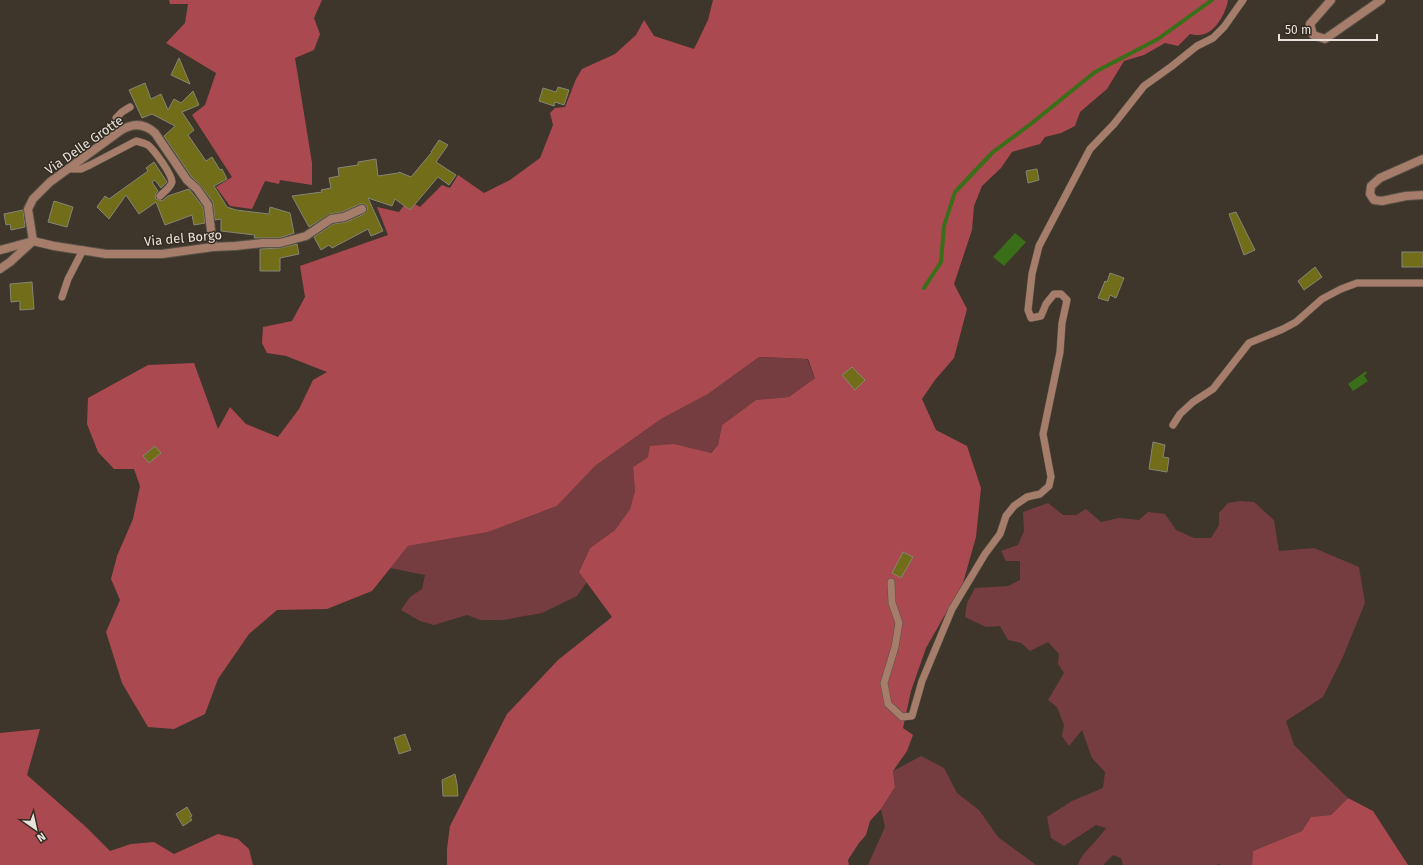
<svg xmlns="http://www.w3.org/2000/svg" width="1423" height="865" font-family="'Fira Sans',sans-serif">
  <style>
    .green { fill: #763d40 }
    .forest { fill: #aa4950 }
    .water { fill: #3b6e19 }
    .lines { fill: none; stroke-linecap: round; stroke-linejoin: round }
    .stream { stroke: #3b6e19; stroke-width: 4 }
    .building { fill: #726d18; stroke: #858576 }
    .service-casing { stroke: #595247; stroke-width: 8 }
    .minor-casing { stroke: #595247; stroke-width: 10 }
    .service { stroke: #a57d6a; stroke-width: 7 }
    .minor { stroke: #a57d6a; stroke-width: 8 }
    .labels { text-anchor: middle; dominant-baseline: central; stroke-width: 3; stroke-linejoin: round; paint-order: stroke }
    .street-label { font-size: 13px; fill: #e7e2db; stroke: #342c21 }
  </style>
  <rect width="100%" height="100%" fill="#3e362b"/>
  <g class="green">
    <polygon points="759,357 807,359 815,378 789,397 756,400 722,425 718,445 710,453 674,444 648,457 633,467 635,491 630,509 615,530 590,548 579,572 587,582 577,596 542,613 503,620 481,620 467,615 434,625 420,621 401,610 410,597 422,589 425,575 390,568 408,546 488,532 557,506 595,466 661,419 708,394"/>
    <path d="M 1240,501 L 1254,502 L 1274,520 L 1279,551 L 1314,548 L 1359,567 L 1365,603 L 1342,659 L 1323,697 L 1286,721 L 1294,745 L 1348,798 L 1331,815 L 1311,817 L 1302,831 L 1253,851 L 1252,865 L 1221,865 L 1218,864 L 1217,865 L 1123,865 L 1121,858 L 1113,855 L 1103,865 L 1078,865 C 1080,855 1099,839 1106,828 L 1096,825 L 1064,846 L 1051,838 L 1047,817 L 1072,801 L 1103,788 L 1105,772 L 1092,758 L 1082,730 L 1069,746 L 1062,736 L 1064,725 L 1057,707 L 1048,700 L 1064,673 L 1058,664 L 1059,654 L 1048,642 L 1030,651 L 1021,643 L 1008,640 L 1000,626 L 986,627 L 965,617 L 967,603 L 975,588 L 1008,586 L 1020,580 L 1020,561 L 1006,561 L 1001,551 L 1018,545 L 1024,531 L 1023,512 L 1048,503 L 1063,515 L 1076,515 L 1086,509 L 1101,522 L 1119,518 L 1139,520 L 1148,512 L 1165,514 L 1176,530 L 1194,538 L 1211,538 L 1219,525 L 1219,513 L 1228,503 Z"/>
    <polygon points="921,756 944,768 957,793 979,810 998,837 1036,865 868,865 885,827 881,809 895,787 893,771"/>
  </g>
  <g class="forest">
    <polygon points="169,0 322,0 314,18 320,34 314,50 295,58 312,163 312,185 280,180 279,184 265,181 252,209 230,206 216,187 232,177 192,115 205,105 216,73 166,43 185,23 188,4 170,4"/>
    <path d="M 713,0 L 1228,0 C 1226,13 1215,34 1200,35 C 1197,35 1193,35 1190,34 L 1178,46 L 1165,43 L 1144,55 L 1124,61 L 1107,89 L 1080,112 L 1075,126 L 1061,133 L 1045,137 L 1040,144 L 1012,152 L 1001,168 L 982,186 L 974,206 L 972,230 L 954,284 L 967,309 L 954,358 L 935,380 L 922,399 L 936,430 L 967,446 L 981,488 L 976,537 L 963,583 L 926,648 L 911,691 L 903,728 L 913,735 L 907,751 L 893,771 L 895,787 L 881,809 L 870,821 L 866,835 L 859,843 L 848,860 L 849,865 L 447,865 L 447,849 L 450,826 L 507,714 L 558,660 L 612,617 L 579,572 L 590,548 L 615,530 L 630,509 L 635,491 L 633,467 L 648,457 L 650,446 L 674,444 L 711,453 L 718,445 L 722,425 L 756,400 L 789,397 L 815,378 L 808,359 L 759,357 L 708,394 L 661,419 L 595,466 L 557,506 L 488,532 L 408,546 L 372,591 L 327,609 L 277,610 L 249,634 L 218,679 L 205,714 L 174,729 L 148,727 L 122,683 L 106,632 L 120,600 L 111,579 L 117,556 L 133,519 L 140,486 L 134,469 L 114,469 L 98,452 L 87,424 L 88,398 L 148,365 L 194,363 L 218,429 L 230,407 L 246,424 L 278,437 L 299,409 L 313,380 L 327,372 L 286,356 L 267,353 L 262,343 L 263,327 L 292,321 L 305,297 L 300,266 L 388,235 L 377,207 L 399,212 L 408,200 L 420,207 L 442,185 L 450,188 L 458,175 L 484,193 L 510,180 L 540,158 L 553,125 L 550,113 L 555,108 L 565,107 L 576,79 L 582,69 L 615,54 L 636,35 L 644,20 L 654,36 L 694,49 L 708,20 Z"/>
    <polygon points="40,729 27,775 86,827 110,851 131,844 154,842 174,854 218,834 238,839 249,849 253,865 0,865 0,733"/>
    <polygon points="1348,798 1373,811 1408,865 1252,865 1253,851 1302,831 1311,817 1331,815"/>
  </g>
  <g class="water">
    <polygon points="1015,233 1026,242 1004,266 993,257"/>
    <polygon points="1366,371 1367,373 1364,376 1368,381 1353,391 1348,384"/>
  </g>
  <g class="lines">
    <polyline class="stream" points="924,288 941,262 944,226 955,192 993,152 1032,123 1095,72 1158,39 1212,0"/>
  </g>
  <g class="building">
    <polygon points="179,58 190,84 171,75"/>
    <polygon points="145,83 151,99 161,94 168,110 174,99 181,103 193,91 199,105 182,112 194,130 188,135 206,161 212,157 220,170 222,169 227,179 214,186 227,207 236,210 269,214 270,207 290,213 294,233 279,238 254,238 255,235 221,231 221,219 215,220 213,202 201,186 191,176 164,136 175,126 152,114 142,118 129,90"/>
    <polygon points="558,87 569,90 564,105 555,102 554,106 539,101 543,88 556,92"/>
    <polygon points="439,140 448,145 436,162 456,175 449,185 438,177 410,210 395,199 392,206 368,198 383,231 371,236 368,229 332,248 329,245 321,250 314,237 333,224 346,222 364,214 367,210 367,206 363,204 360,204 342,212 330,214 309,227 292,196 322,192 321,190 331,188 329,178 339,176 338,168 358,165 358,162 376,159 378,176 398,173 399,172 411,177 432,152 431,152"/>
    <polygon points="154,162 167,182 161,188 155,180 152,182 158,191 155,195 156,199 162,201 168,196 189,189 203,207 205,223 194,225 192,215 165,225 156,202 139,214 126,195 109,219 97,207 105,196 109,199 148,171 146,168"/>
    <polygon points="1037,169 1039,180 1028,183 1026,171"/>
    <polygon points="54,201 73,207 67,227 48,222"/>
    <polygon points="23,210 25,227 11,230 10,224 6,225 4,214"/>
    <polygon points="1236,212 1255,250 1244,255 1229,214"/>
    <polygon points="297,244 299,254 280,258 280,271 260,271 260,249 280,248"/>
    <rect x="1402" y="252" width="21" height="15"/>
    <polygon points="1315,267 1322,277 1304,290 1298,281"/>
    <polygon points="1110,273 1124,278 1116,298 1110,295 1108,301 1098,298 1105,281 1107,282"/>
    <polygon points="32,282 34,309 20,310 20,301 11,302 10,284"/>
    <polygon points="852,367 865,380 855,390 842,375"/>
    <polygon points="1153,442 1165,445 1163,457 1169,458 1167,472 1149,469"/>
    <polygon points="155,446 161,453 149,463 143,456"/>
    <polygon points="903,552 913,557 901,578 892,573"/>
    <polygon points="405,734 411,750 399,754 394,738"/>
    <polygon points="455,774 457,784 458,796 443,796 442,780"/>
    <polygon points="187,807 192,816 190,817 192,820 183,826 176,814"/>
  </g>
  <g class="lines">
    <defs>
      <g id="service">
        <polyline points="120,131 116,118 122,112 130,107"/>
        <path d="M 69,169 L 81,169 L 90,165 L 136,141 C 140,142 144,143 148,145 C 154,150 172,174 172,182 C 171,187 164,192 160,196"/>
        <polyline points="62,297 68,279 83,250"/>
        <polyline points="1173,425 1180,414 1193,402 1213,389 1249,343 1283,329 1296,322 1322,299 1341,289 1357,283 1423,283"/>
        <polyline points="891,582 892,603 899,623 895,647 884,683 888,704 902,717 912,716 922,681 952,609 985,554 1000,534 1006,516 1014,506 1027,497 1040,494 1049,486 1051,477 1043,434 1060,352 1062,323 1067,300 1061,294 1054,294 1046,304 1041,316 1031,318 1028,310 1032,274 1039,246 1090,149 1114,124 1144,86 1172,66 1197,46 1213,38 1224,27 1243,0"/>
      </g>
      <g id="minor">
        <polyline points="1331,0 1310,24 1313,35 1325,39 1381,0"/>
        <polyline points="1423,159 1380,178 1371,186 1370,194 1374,200 1382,201 1406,196 1423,195"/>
        <polyline points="0,250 8,248 33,241 54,246 106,254 162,254 213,247 235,246 263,243 280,243 306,236 331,219 344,217 362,209"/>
        <path d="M 0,269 L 10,262 L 33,241 L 28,209 L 33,199 L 50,182 L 120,131 C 132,123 144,123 155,133 L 187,180 L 197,189 L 208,205 L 213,247"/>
      </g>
    </defs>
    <use href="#service" class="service-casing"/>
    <use href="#minor" class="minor-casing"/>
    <use href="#service" class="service"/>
    <use href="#minor" class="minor"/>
  </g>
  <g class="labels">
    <g class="street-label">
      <text transform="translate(84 145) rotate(-35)">Via Delle Grotte</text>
      <text transform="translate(183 238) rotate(-5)">Via del Borgo</text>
    </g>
  </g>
  <g transform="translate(36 829) rotate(146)" stroke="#342c21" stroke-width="3" paint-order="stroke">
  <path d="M0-3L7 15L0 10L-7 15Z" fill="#e7e2db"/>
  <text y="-6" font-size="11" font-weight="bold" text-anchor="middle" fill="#e7e2db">N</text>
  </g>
  <path d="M1279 34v6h98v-6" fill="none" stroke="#e7e2db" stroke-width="2"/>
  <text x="1285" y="34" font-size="12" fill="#e7e2db" stroke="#342c21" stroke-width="3" paint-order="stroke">50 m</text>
</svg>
